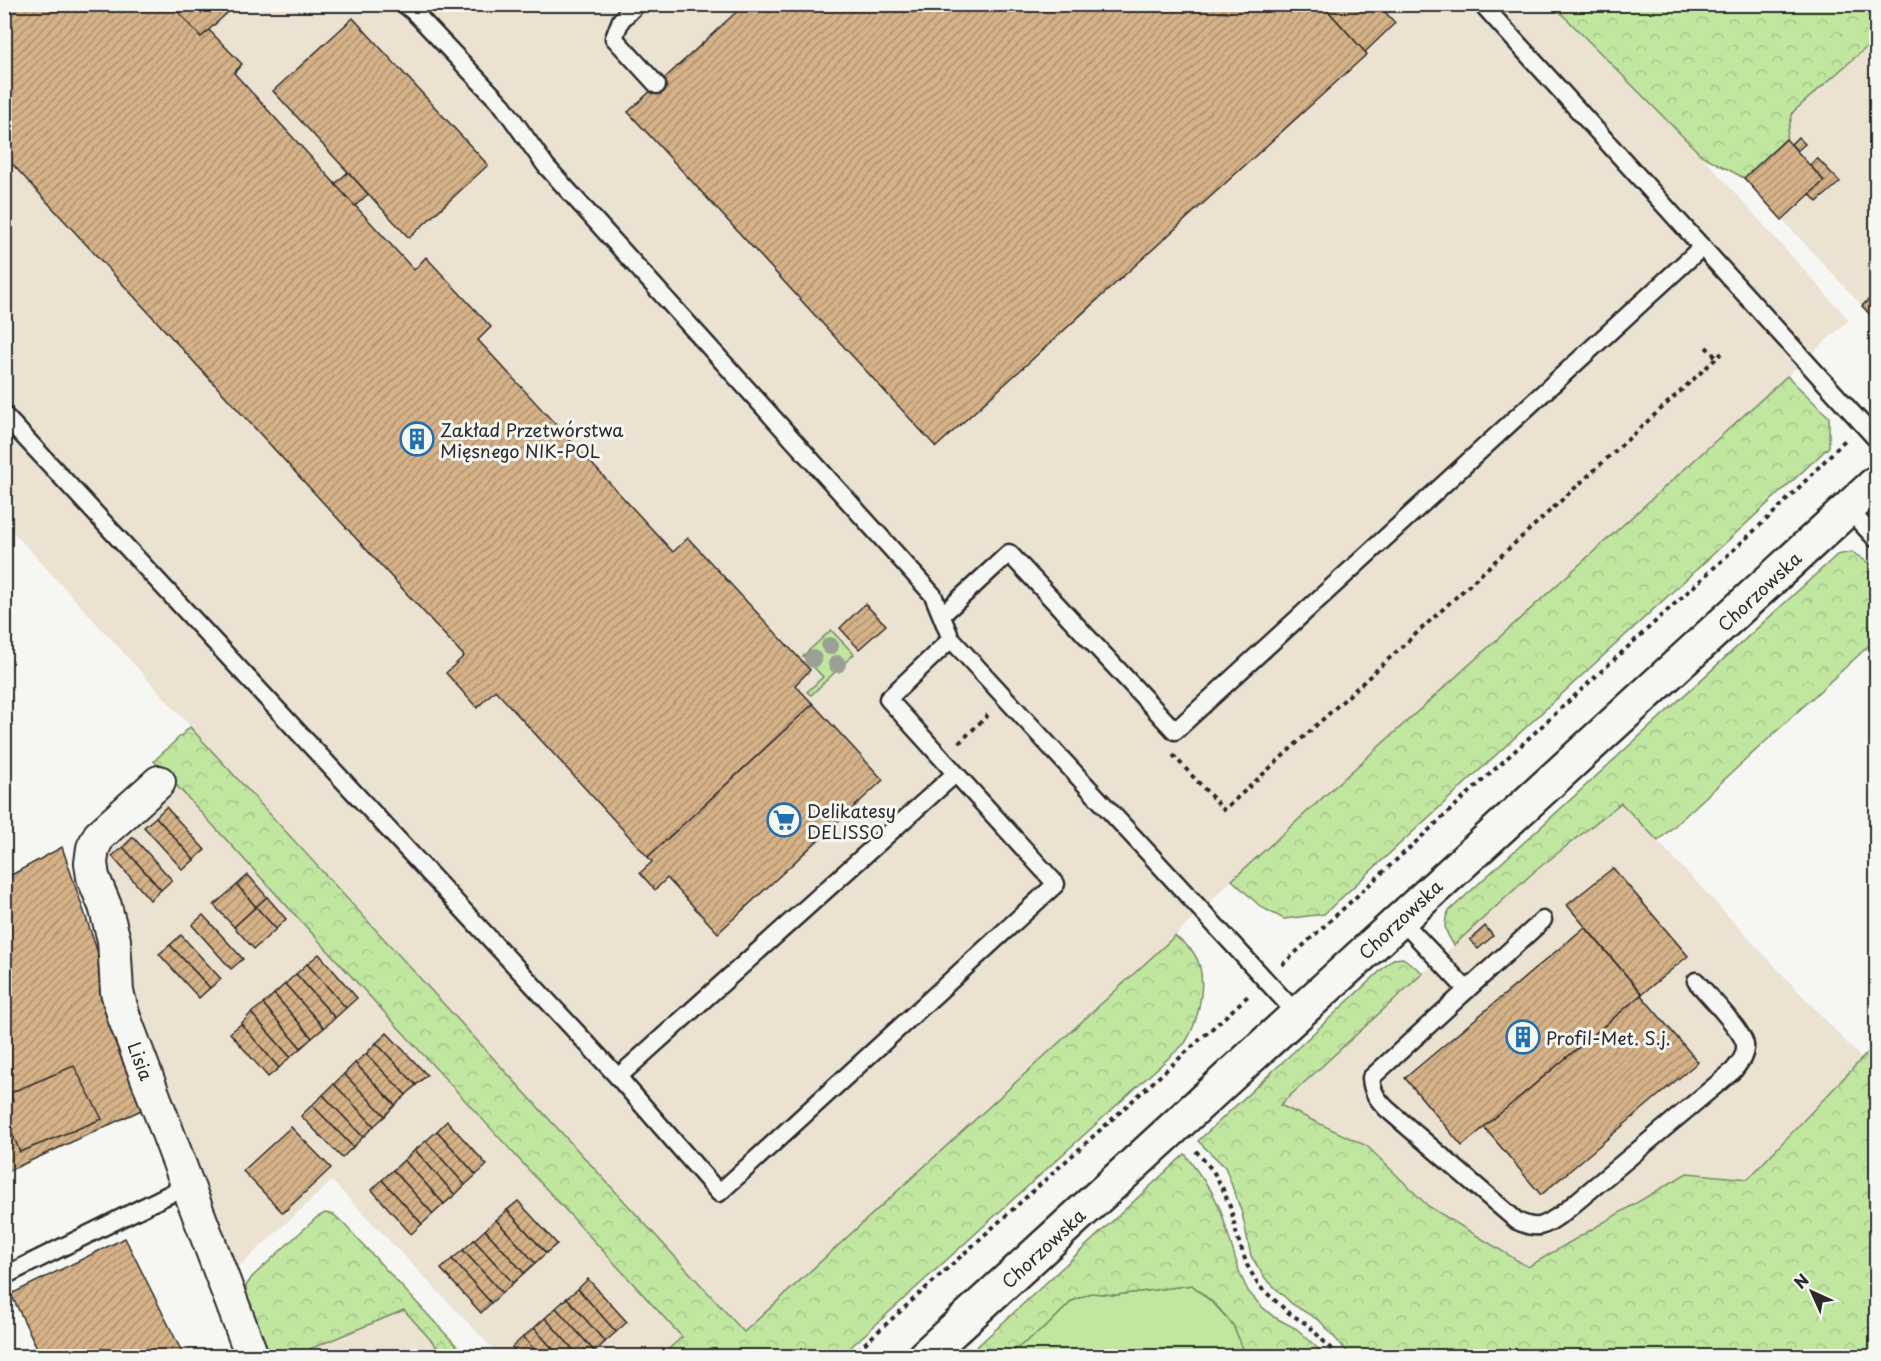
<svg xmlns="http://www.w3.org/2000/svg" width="1881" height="1361" font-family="'Playpen Sans',sans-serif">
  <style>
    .built { fill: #ece2d2 }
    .green { fill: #c0e6a0; stroke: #768866; stroke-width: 1.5 }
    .forest { fill: url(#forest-crowns); stroke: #768866; stroke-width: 1.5 }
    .building { fill: url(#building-hatch); stroke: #2b2b2b; stroke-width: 1.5 }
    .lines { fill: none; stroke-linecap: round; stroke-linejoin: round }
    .service-casing { stroke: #2b2b2b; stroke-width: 21 }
    .minor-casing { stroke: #2b2b2b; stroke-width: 36 }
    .tertiary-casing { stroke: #2b2b2b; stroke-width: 38 }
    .path { stroke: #2b2b2b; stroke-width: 4; stroke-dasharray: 4.5 4.5; stroke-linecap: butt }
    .service { stroke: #f6f6f2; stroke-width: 16 }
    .minor { stroke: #f6f6f2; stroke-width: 32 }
    .tertiary { stroke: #f6f6f2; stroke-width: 33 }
    .tree { fill: #9ba094 }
    .labels { text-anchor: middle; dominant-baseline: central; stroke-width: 6; stroke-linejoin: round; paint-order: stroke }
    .poi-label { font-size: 18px; fill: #2b2b2b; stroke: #f6f6f2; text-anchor: start }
    .street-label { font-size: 18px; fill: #2b2b2b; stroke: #f6f6f2 }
  </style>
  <defs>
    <pattern id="forest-crowns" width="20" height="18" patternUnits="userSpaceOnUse" patternTransform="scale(1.5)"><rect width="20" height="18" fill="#c0e6a0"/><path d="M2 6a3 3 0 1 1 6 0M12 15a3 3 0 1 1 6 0" fill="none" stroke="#a5c58a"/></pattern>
    <pattern id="building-hatch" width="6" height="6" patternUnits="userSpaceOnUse" patternTransform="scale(1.5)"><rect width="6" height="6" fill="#d6b288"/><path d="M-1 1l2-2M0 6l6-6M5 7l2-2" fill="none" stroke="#ae916f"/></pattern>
  </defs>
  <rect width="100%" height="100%" fill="#f6f6f2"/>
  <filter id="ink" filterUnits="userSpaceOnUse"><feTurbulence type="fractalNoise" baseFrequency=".0167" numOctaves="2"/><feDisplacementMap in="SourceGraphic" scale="12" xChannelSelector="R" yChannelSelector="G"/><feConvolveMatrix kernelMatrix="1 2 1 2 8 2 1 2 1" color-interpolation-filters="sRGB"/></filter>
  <g filter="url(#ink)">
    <g class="built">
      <polygon points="5,5 1553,5 1701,155 1849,320 1232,880 1175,936 744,1333 5,523"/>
      <polygon points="1876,39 1876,321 1744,178 1786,139 1793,112"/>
      <polygon points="174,783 683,1337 661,1356 500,1356 332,1181 234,1271 132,1005 129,964 133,952 101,865 108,843"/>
      <polygon points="1622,803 1862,1059 1748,1179 1687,1173 1529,1267 1428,1206 1367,1146 1280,1105 1535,871"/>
      <polygon points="404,1309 445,1356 293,1356"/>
    </g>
    <g class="green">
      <polygon points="831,630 854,654 811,695 807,692 823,677 803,656"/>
      <polygon points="1192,1285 1216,1306 1233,1325 1246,1356 1006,1356 1047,1326 1072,1301 1091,1293 1116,1295"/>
    </g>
    <g class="forest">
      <polygon points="1553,5 1876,5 1876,39 1793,112 1786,139 1744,178 1701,155"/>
      <polygon points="1787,376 1829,417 1829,447 1324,914 1284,919 1261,907 1232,880"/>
      <path d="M 1852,552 L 1876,568 L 1876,639 L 1658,841 L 1621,803 L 1535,871 L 1454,945 C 1446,933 1442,926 1448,912 L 1837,555 Z"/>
      <path d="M 190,727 L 744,1332 L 1175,936 C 1181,941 1188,946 1193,952 C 1210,975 1199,1021 1185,1043 L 841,1356 L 661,1356 L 682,1337 L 154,761 Z"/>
      <polygon points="1403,958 1423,973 1280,1105 1367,1146 1428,1206 1528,1267 1687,1173 1748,1179 1876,1044 1876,1356 1351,1356 1320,1321 1292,1304 1265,1278 1251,1256 1242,1213 1225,1167 1198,1141 1393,959"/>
      <polygon points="1185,1154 1212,1192 1221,1211 1240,1274 1248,1291 1260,1305 1274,1317 1297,1329 1326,1356 1246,1356 1233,1325 1216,1305 1192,1285 1116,1295 1091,1293 1072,1301 1047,1326 1006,1356 967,1356"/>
      <polygon points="325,1213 334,1215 343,1223 466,1356 445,1356 404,1310 293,1356 271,1356 247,1299 246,1286 252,1277 316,1218"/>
    </g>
    <g class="building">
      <polygon points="4,4 171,4 201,37 209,30 242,64 234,73 414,270 426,257 491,327 478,340 673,552 688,538 810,670 795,685 813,704 648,857 495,690 477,708 446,673 464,656 4,155"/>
      <polygon points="171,4 237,4 201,37"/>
      <polygon points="745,4 1322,4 1367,54 936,447 628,112"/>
      <polygon points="1322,4 1378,4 1395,23 1365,52"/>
      <polygon points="353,18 488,165 409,238 273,91"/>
      <polygon points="1798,137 1805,144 1797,151 1791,144"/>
      <polygon points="1786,139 1824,181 1782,220 1744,178"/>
      <polygon points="1817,158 1840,182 1817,202 1810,194 1824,181 1810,165"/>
      <polygon points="348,172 368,194 355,206 335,184"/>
      <polygon points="1876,292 1876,321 1862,306"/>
      <polygon points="865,604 886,625 859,649 840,628"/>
      <polygon points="813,704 883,780 718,933 667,878 655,890 640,873 652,862 648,857"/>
      <polygon points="166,807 205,850 194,860 156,817"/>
      <polygon points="156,817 194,860 183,870 144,827"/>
      <polygon points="133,837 172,880 161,890 123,847"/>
      <polygon points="62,847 150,1106 4,1173 4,879"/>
      <polygon points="123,847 161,890 150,900 112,856"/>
      <polygon points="1613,868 1688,956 1642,994 1567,905"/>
      <polygon points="248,875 267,897 256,907 237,885"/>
      <polygon points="237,885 256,907 234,927 214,905"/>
      <polygon points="267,897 286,919 276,929 256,907"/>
      <polygon points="256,907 276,929 254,949 234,927"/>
      <polygon points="203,915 243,959 231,969 192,925"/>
      <polygon points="1485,926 1493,936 1478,949 1470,940"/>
      <polygon points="1585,927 1642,994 1462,1146 1405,1078"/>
      <polygon points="181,935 221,979 210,988 170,945"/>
      <polygon points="170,945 210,988 199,998 159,954"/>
      <polygon points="319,954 357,998 346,1008 307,964"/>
      <polygon points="307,964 346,1008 335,1018 296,974"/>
      <polygon points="296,974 335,1018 324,1028 285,984"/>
      <polygon points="285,984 324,1028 312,1038 274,994"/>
      <polygon points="274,994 312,1038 301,1048 263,1004"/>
      <polygon points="1641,995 1698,1062 1541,1195 1484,1127"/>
      <polygon points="263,1004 301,1048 290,1057 251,1013"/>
      <polygon points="251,1013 290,1057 279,1068 241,1024"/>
      <polygon points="241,1024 279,1068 268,1077 230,1033"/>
      <polygon points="387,1033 427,1075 416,1085 376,1043"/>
      <polygon points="376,1043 416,1085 406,1095 366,1054"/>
      <polygon points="366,1054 406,1095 395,1105 355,1063"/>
      <polygon points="355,1063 395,1105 385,1116 344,1074"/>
      <polygon points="74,1066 102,1119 20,1152 4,1114 4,1104 13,1100 10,1093"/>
      <polygon points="344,1074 385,1116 374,1126 334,1084"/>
      <polygon points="334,1084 374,1126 363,1137 323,1095"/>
      <polygon points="323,1095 363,1137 353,1147 312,1105"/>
      <polygon points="312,1105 353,1147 342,1158 301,1116"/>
      <polygon points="447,1121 487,1165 476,1175 437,1131"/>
      <polygon points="291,1127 331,1168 283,1213 243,1171"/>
      <polygon points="437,1131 476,1175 465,1185 426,1141"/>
      <polygon points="426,1141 465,1185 455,1195 415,1150"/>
      <polygon points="415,1150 455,1195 444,1204 404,1160"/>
      <polygon points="404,1160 444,1204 433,1214 393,1170"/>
      <polygon points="393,1170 433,1214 422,1224 382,1180"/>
      <polygon points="382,1180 422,1224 411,1234 372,1190"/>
      <polygon points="518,1201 557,1244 546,1253 507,1210"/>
      <polygon points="507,1210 546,1253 535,1263 496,1220"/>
      <polygon points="496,1220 535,1263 524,1273 485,1230"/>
      <polygon points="485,1230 524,1273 513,1283 474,1240"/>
      <polygon points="125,1238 184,1356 41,1356 11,1294"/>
      <polygon points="474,1240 513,1283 502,1293 463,1250"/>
      <polygon points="463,1250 502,1293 491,1303 452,1259"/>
      <polygon points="452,1259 491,1303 481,1313 441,1269"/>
      <polygon points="588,1279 627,1322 616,1332 578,1289"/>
      <polygon points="578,1289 616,1332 605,1342 567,1298"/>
      <polygon points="567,1298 605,1342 595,1352 556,1308"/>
      <polygon points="556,1308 595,1352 589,1356 579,1356 545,1318"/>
      <polygon points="545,1318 579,1356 559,1356 534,1328"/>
      <polygon points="534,1328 559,1356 540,1356 523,1337"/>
      <polygon points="523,1337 540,1356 520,1356 512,1347"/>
    </g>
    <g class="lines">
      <defs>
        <g id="service">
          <polyline points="404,4 414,12 503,106 546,166 933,595 951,639"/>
          <polyline points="637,4 621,20 614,38 657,85"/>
          <polyline points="1482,4 1876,439"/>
          <polyline points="4,415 618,1077"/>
          <polyline points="1848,509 1876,539"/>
          <polyline points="942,615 1009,553 1175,731 1702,247"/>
          <polyline points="955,774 618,1077 719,1193 1056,884 888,699 951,639 1297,1014"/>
          <polyline points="1400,919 1467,990"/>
          <path d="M 1543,920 L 1371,1078 C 1372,1092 1377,1099 1387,1109 L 1517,1221 C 1539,1231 1544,1226 1563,1213 L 1734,1070 C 1740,1062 1746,1055 1745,1045 C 1744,1032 1706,993 1696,981"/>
          <polyline points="4,1276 188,1185"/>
        </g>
        <polyline id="minor" points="159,782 99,836 93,848 91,863 93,877 105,906 114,940 117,992 124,1017 252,1356"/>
        <polyline id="tertiary" points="925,1356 1876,483"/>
      </defs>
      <use href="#service" class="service-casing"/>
      <use href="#minor" class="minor-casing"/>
      <use href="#tertiary" class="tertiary-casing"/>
      <g class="path">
        <polyline points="1706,347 1717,358"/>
        <polyline points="959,743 988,715"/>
        <polyline points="1173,755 1224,810 1722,353"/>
        <polyline points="1282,965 1780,507 1845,440"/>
        <polyline points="1196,1151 1213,1171 1222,1187 1231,1209 1237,1236 1247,1265 1259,1286 1289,1313 1308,1325 1338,1356"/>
        <polyline points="851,1356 1248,996"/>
      </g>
      <use href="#service" class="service"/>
      <use href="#minor" class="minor"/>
      <use href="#tertiary" class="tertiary"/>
    </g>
    <g class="tree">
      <circle cx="830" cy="646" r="9"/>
      <circle cx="813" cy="659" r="9"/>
      <circle cx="837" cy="664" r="9"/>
    </g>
  </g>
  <defs>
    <symbol id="building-ring" viewBox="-11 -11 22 22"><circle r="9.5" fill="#f6f6f2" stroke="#1f6fb2" stroke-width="1.5"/><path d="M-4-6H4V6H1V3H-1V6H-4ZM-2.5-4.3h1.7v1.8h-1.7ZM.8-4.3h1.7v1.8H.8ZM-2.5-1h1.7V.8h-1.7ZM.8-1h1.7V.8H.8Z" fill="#1f6fb2"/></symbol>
    <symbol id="supermarket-ring" viewBox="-11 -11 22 22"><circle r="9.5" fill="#f6f6f2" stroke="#1f6fb2" stroke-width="1.5"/><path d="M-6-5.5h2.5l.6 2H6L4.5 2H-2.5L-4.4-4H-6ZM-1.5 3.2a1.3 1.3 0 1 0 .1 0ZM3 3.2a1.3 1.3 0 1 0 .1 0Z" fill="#1f6fb2"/></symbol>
  </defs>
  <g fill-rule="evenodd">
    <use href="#building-ring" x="398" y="420" width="38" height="38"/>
    <use href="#supermarket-ring" x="765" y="801" width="38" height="38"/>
    <use href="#building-ring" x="1504" y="1018" width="38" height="38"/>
  </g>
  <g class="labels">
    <g class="poi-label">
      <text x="440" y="429">Zakład Przetwórstwa<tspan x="440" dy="21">Mięsnego NIK-POL</tspan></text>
      <text x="807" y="810">Delikatesy<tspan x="807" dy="21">DELISSO</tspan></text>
      <text x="1546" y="1037">Profil-Met. S.j.</text>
    </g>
    <g class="street-label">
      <text transform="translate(1759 591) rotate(-43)">Chorzowska</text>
      <text transform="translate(1400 919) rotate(-43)">Chorzowska</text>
      <text transform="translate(141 1061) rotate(69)">Lisia</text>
      <text transform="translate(1043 1248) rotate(-43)">Chorzowska</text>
    </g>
  </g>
  <rect width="1881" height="1361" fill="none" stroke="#f6f6f2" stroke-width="24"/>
  <rect x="12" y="12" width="1857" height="1337" fill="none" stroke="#2b2b2b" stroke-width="2" filter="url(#ink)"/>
  <g transform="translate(1812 1292) rotate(315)" stroke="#f6f6f2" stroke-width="4.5" paint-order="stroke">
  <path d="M0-4.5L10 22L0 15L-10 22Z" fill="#2b2b2b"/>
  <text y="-9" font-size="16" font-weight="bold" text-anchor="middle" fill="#2b2b2b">N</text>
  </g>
</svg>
